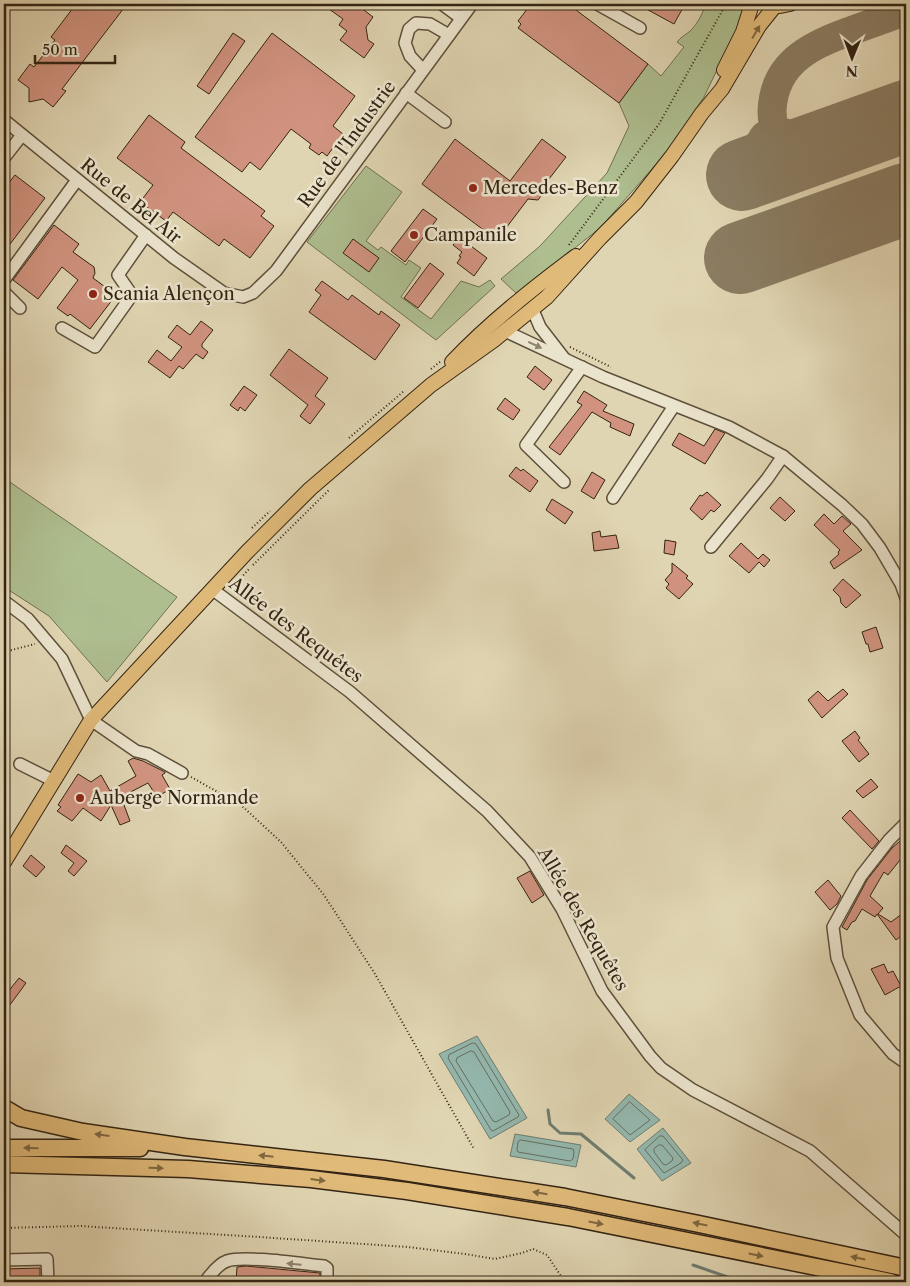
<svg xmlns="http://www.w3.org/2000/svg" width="910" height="1286" font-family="'Libre Caslon Text',serif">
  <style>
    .green { fill: #aebe8f; stroke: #707151 }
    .water { fill: #94b8af; stroke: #6d7d71 }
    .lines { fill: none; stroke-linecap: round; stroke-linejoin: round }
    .shore { stroke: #646e61; stroke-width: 1 }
    .stream { stroke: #6d7d71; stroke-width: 3 }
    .taxiway { stroke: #8a7c62; stroke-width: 29 }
    .runway { stroke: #8a7c62; stroke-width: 72 }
    .building { fill: #d1937f; stroke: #332413 }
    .minor-casing { stroke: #5e503b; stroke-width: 14 }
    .major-casing { stroke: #332413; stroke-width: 16 }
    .highway-casing { stroke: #332413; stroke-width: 19 }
    .path { stroke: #332413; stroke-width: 2; stroke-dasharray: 1 2.5; stroke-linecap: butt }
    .minor { stroke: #ebe4cd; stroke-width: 11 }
    .major { stroke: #e0ba79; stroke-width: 14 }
    .highway { stroke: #e0ba79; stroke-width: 16 }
    .oneway { fill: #816841 }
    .oneway2 { fill: #8f8470 }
    .poi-dot { fill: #8f2418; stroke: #ebe4cd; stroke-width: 2 }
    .labels { text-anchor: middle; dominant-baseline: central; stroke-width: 5; stroke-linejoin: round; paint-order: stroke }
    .street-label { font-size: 18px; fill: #332413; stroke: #ebe4cd }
    .poi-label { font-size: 18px; fill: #332413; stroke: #ebe4cd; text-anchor: start }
  </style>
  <rect width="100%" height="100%" fill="#e0d5b2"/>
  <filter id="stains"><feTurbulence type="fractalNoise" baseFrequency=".004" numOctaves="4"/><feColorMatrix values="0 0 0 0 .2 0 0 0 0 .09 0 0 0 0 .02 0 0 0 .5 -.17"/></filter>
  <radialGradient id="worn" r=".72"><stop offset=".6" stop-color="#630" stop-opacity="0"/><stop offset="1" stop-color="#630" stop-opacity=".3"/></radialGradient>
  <g class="green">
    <path d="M 706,4 L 745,4 L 741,20 L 704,97 L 666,153 L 600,228 L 517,294 L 501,279 L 540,246 L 607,173 L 629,126 L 619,103 L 648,64 L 661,76 L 684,47 L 677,42 C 681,37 685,35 689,32 C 698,24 702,14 706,4 Z"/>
    <polygon points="366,166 402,192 366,241 378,250 381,247 406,265 409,260 421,268 401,297 431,319 461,281 479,287 490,280 495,286 436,340 307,242"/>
    <polygon points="4,478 177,597 107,682 49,616 4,587"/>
  </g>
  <g class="water">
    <polygon points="477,1036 527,1118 490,1139 439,1054"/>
    <polygon points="629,1094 660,1120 630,1142 605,1119"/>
    <polygon points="663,1128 691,1163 662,1181 637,1149"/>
    <polygon points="515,1134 581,1145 576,1167 510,1156"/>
  </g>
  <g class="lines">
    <g class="shore">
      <polygon points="473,1043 476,1044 519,1115 518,1117 493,1131 491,1130 448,1058 449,1055"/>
      <polygon points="471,1051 474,1052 510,1112 509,1115 496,1122 493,1121 456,1061 457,1058"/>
      <polygon points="630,1102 650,1120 630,1135 613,1119"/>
      <polygon points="660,1136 663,1136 683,1160 681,1163 664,1173 645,1150"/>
      <polygon points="521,1140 573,1149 574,1152 573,1159 570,1161 518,1152 517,1150 518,1142"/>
      <polygon points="659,1145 662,1145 673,1158 672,1161 666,1165 663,1164 654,1152 654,1149"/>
    </g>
    <g class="stream">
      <polyline points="548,1110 550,1124 560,1133 581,1134 634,1178"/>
      <polyline points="693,1265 742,1282"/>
    </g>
    <g class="taxiway">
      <path d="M 781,160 C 778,145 772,127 772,111 C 774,60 814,44 856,29 C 873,23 889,17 906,11"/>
      <polyline points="763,167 759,167 756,164 759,144 764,136 773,131 786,133 808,147 820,147"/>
    </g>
    <g class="runway">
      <polyline points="742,175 906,116"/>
      <polyline points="740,258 906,199"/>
    </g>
  </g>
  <g class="building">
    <polygon points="76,4 127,4 62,89 66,91 53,107 43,99 29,102 29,88 18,80 30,64 34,67 55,40 51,37"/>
    <polygon points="333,4 356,4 373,17 366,27 368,40 374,44 364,58 340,40 347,31 339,25 343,19 329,9"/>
    <polygon points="531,4 568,4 648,64 619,103 518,28 521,24 518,21"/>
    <polygon points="637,4 685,4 674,24"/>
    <polygon points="233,33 245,41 209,94 197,86"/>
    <polygon points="272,33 355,96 333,126 343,134 327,156 322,152 319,155 309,148 311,144 291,129 260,170 250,162 242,172 195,137"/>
    <polygon points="149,115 185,142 181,148 265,211 261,216 274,226 250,258 224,239 219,246 173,212 166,221 140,202 153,185 117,158"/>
    <polygon points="455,139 510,181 542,139 566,157 539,192 541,196 538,200 528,199 497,240 422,184"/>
    <polygon points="15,175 45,198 4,252 4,189"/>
    <polygon points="423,209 437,219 405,262 391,251"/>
    <polygon points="54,225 79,244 73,252 94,267 95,273 93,278 116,295 90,329 70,314 68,316 57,308 78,280 62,267 38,299 13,280"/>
    <polygon points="459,237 487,258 474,276 457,263 461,257 459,256 462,252 453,245"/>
    <polygon points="353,239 379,258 369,272 343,253"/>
    <polygon points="430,263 444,274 418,308 404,298"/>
    <polygon points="322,281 348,300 352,295 379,315 381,311 400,325 375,360 309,312 321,295 315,290"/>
    <polygon points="201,321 213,330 202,344 202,347 208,352 203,359 196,354 183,369 179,366 170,378 148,362 157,350 171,361 182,347 168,337 177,325 190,335"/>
    <polygon points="289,349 328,378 315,396 325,404 310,424 300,416 308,405 270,375"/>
    <polygon points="535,366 552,380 544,390 527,377"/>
    <polygon points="244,386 257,395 245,411 240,407 238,411 230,405"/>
    <polygon points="584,391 607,405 603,411 634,424 630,436 610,427 611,423 592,412 560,455 549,447 582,405 577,402"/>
    <polygon points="505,398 520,410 513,420 497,409"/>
    <polygon points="715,429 725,433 705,464 672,445 679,433 704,446"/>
    <polygon points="516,467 521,471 523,469 538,481 530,492 509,476"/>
    <polygon points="592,472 605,480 594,499 581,491"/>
    <polygon points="707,492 721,505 714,512 711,510 702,520 690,509 700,495 702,496"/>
    <polygon points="780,497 795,511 785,521 770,508"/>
    <polygon points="552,499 573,512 565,524 546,510"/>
    <polygon points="824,514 834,524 842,516 851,524 843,531 862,550 834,569 830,562 839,554 838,552 840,550 814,525"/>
    <polygon points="600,531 601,537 616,535 619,548 594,551 592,533"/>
    <polygon points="665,540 676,542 674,555 664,553"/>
    <polygon points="741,543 758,559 763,554 770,560 764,567 759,562 749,573 729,556"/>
    <polygon points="672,563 688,576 686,578 693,584 679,599 666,588 669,584 665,580 672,572"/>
    <polygon points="843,579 861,595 846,608 841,603 840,597 833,590"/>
    <polygon points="876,627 883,648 870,652 868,644 866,644 862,632"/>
    <polygon points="843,689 848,694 822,718 808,700 818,691 828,701"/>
    <polygon points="855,731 860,738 858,740 869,754 859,762 842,741"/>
    <polygon points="133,758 143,761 165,772 165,773 162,775 170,789 157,797 148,783 121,797 130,821 120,825 111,805 101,821 83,808 72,821 57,811 61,807 58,805 78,774 91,782 101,775 110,791 136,776 128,761"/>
    <polygon points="871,779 878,787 863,798 856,791"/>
    <polygon points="850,810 879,841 872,849 842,818"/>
    <polygon points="906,836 906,868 900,860 888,875 884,872 870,896 883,908 878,914 891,922 906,911 906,932 896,940 877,914 875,917 862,909 855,921 852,922 847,930 842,927 867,880 892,848"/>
    <polygon points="66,845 87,861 74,876 68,871 74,863 61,853"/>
    <polygon points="31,855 45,867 36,877 23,866"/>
    <polygon points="530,871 544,895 532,903 517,878"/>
    <polygon points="828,880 841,896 837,904 830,910 815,892"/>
    <polygon points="884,964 888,973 893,971 901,986 885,995 871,969"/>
    <polygon points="19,978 26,983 4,1013 4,997"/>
    <polygon points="246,1266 320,1273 320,1282 236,1282 237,1267"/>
    <polygon points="40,1268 40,1282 4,1282 4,1269"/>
  </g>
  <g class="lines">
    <defs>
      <g id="minor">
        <polyline points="442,4 461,18"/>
        <polyline points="597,4 640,28"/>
        <polyline points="423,70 410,56 405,43 409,29 416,23 430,24 449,35"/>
        <polyline points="406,93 445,122"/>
        <polyline points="4,120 174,258 224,293 243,297 253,293 276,271 472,4"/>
        <polyline points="4,158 22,135"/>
        <polyline points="4,280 77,180"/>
        <polyline points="4,292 20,308"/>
        <polyline points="532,308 540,327 564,358"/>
        <polyline points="62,328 95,347 132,295 118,275 146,235"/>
        <polyline points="505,331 603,377 729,427 783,456 842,505 862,524 880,548 901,584 906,598"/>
        <polyline points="564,482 526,445 582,367"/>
        <polyline points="613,498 674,406"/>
        <polyline points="711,547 767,479 783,456"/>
        <polyline points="212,589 350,692 487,811 530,857 562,909 602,991 650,1056 661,1068 693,1090 810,1151 905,1234"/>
        <polyline points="4,601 28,619 62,659 91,720 136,751 148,754 182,773"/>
        <polyline points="20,764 54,781"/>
        <polyline points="906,823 889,840 861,876 833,927 837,958 860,1015 893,1054 906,1063"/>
        <polyline points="4,1260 47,1259 48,1282"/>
        <path d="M 205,1282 C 210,1275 218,1264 227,1261 C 244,1255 303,1264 324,1266 L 327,1268 L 327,1282"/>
      </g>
      <g id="major">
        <polyline points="768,4 780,6 790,4"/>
        <polyline points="724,70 743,32 752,4"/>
        <path d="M 452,362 C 489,323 532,289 576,256"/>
        <polyline points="4,862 91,720 247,552 310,489 431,385 494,340 547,297 600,238 636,202 672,156 702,113 722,89 759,26 775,6"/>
      </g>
      <g id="highway">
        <polyline points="4,1108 21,1118 83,1132 185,1147 384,1169 565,1197 699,1224 906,1268"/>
        <polyline points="4,1148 140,1148"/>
        <polyline points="4,1164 188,1169 311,1179 407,1191 568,1217 891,1282"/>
      </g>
    </defs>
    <use href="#minor" class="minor-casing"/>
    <use href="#major" class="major-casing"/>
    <use href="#highway" class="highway-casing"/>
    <g class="path">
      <polyline points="569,245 659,124 726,4"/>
      <polyline points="570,347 611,367"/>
      <polyline points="431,369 441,361"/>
      <polyline points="349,438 404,391"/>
      <polyline points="252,528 270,511"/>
      <polyline points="253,565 330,489"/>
      <polyline points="236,583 250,568"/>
      <polyline points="4,652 35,644"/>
      <polyline points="191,777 241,805 281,842 324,895 375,974 474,1149"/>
      <polyline points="4,1228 80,1226 259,1237 408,1247 465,1254 495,1259 522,1253 533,1249 547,1255 565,1282"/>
    </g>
    <use href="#minor" class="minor"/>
    <use href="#major" class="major"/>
    <use href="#highway" class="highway"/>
  </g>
  <defs><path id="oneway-solid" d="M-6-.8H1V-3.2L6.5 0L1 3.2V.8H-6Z" transform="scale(1.25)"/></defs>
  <g class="oneway">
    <use href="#oneway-solid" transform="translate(756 32) rotate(-59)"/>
    <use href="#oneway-solid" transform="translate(102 1135) rotate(-172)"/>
    <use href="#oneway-solid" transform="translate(31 1148) rotate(-179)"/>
    <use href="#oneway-solid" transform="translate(266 1156) rotate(-174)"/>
    <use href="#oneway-solid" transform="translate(156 1168) rotate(2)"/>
    <use href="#oneway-solid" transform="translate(318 1180) rotate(7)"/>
    <use href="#oneway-solid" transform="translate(540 1193) rotate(-171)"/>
    <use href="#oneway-solid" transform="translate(596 1223) rotate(11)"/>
    <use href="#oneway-solid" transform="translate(700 1224) rotate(-168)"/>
    <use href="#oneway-solid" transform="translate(756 1255) rotate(11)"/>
    <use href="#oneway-solid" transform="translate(858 1258) rotate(-168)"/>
  </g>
  <g class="oneway2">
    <use href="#oneway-solid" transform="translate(535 345) rotate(25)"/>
    <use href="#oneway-solid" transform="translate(294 1264) rotate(-175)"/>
  </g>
  <g class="poi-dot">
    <circle cx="473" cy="188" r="5"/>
    <circle cx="414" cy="235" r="5"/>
    <circle cx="93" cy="294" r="5"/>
    <circle cx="80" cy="798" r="5"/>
  </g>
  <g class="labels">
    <g class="street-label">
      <text transform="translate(347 144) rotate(-54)">Rue de l'Industrie</text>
      <text transform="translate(131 201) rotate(39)">Rue de Bel Air</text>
      <text transform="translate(296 630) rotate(37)">Allée des Requêtes</text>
      <text transform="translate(583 919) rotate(60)">Allée des Requêtes</text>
    </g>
    <g class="poi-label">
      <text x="483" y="188">Mercedes-Benz</text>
      <text x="424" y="235">Campanile</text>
      <text x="103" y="294">Scania Alençon</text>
      <text x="90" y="798">Auberge Normande</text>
    </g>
  </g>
  <rect width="910" height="1286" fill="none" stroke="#e0d5b2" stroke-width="20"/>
  <rect x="5" y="5" width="900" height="1276" fill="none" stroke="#332413" stroke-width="2.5"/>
  <rect x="10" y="10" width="890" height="1266" fill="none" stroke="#332413"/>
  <g transform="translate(852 58) rotate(181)" stroke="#ebe4cd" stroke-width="4" paint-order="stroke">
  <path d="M0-4L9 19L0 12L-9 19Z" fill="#332413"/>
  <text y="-8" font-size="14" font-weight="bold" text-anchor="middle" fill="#332413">N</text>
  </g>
  <path d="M35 55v8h80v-8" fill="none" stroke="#332413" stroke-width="2.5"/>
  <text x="42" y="55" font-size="15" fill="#332413" stroke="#ebe4cd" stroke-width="4" paint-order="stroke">50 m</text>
  <rect width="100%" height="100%" filter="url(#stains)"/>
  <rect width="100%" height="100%" fill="url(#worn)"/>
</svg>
